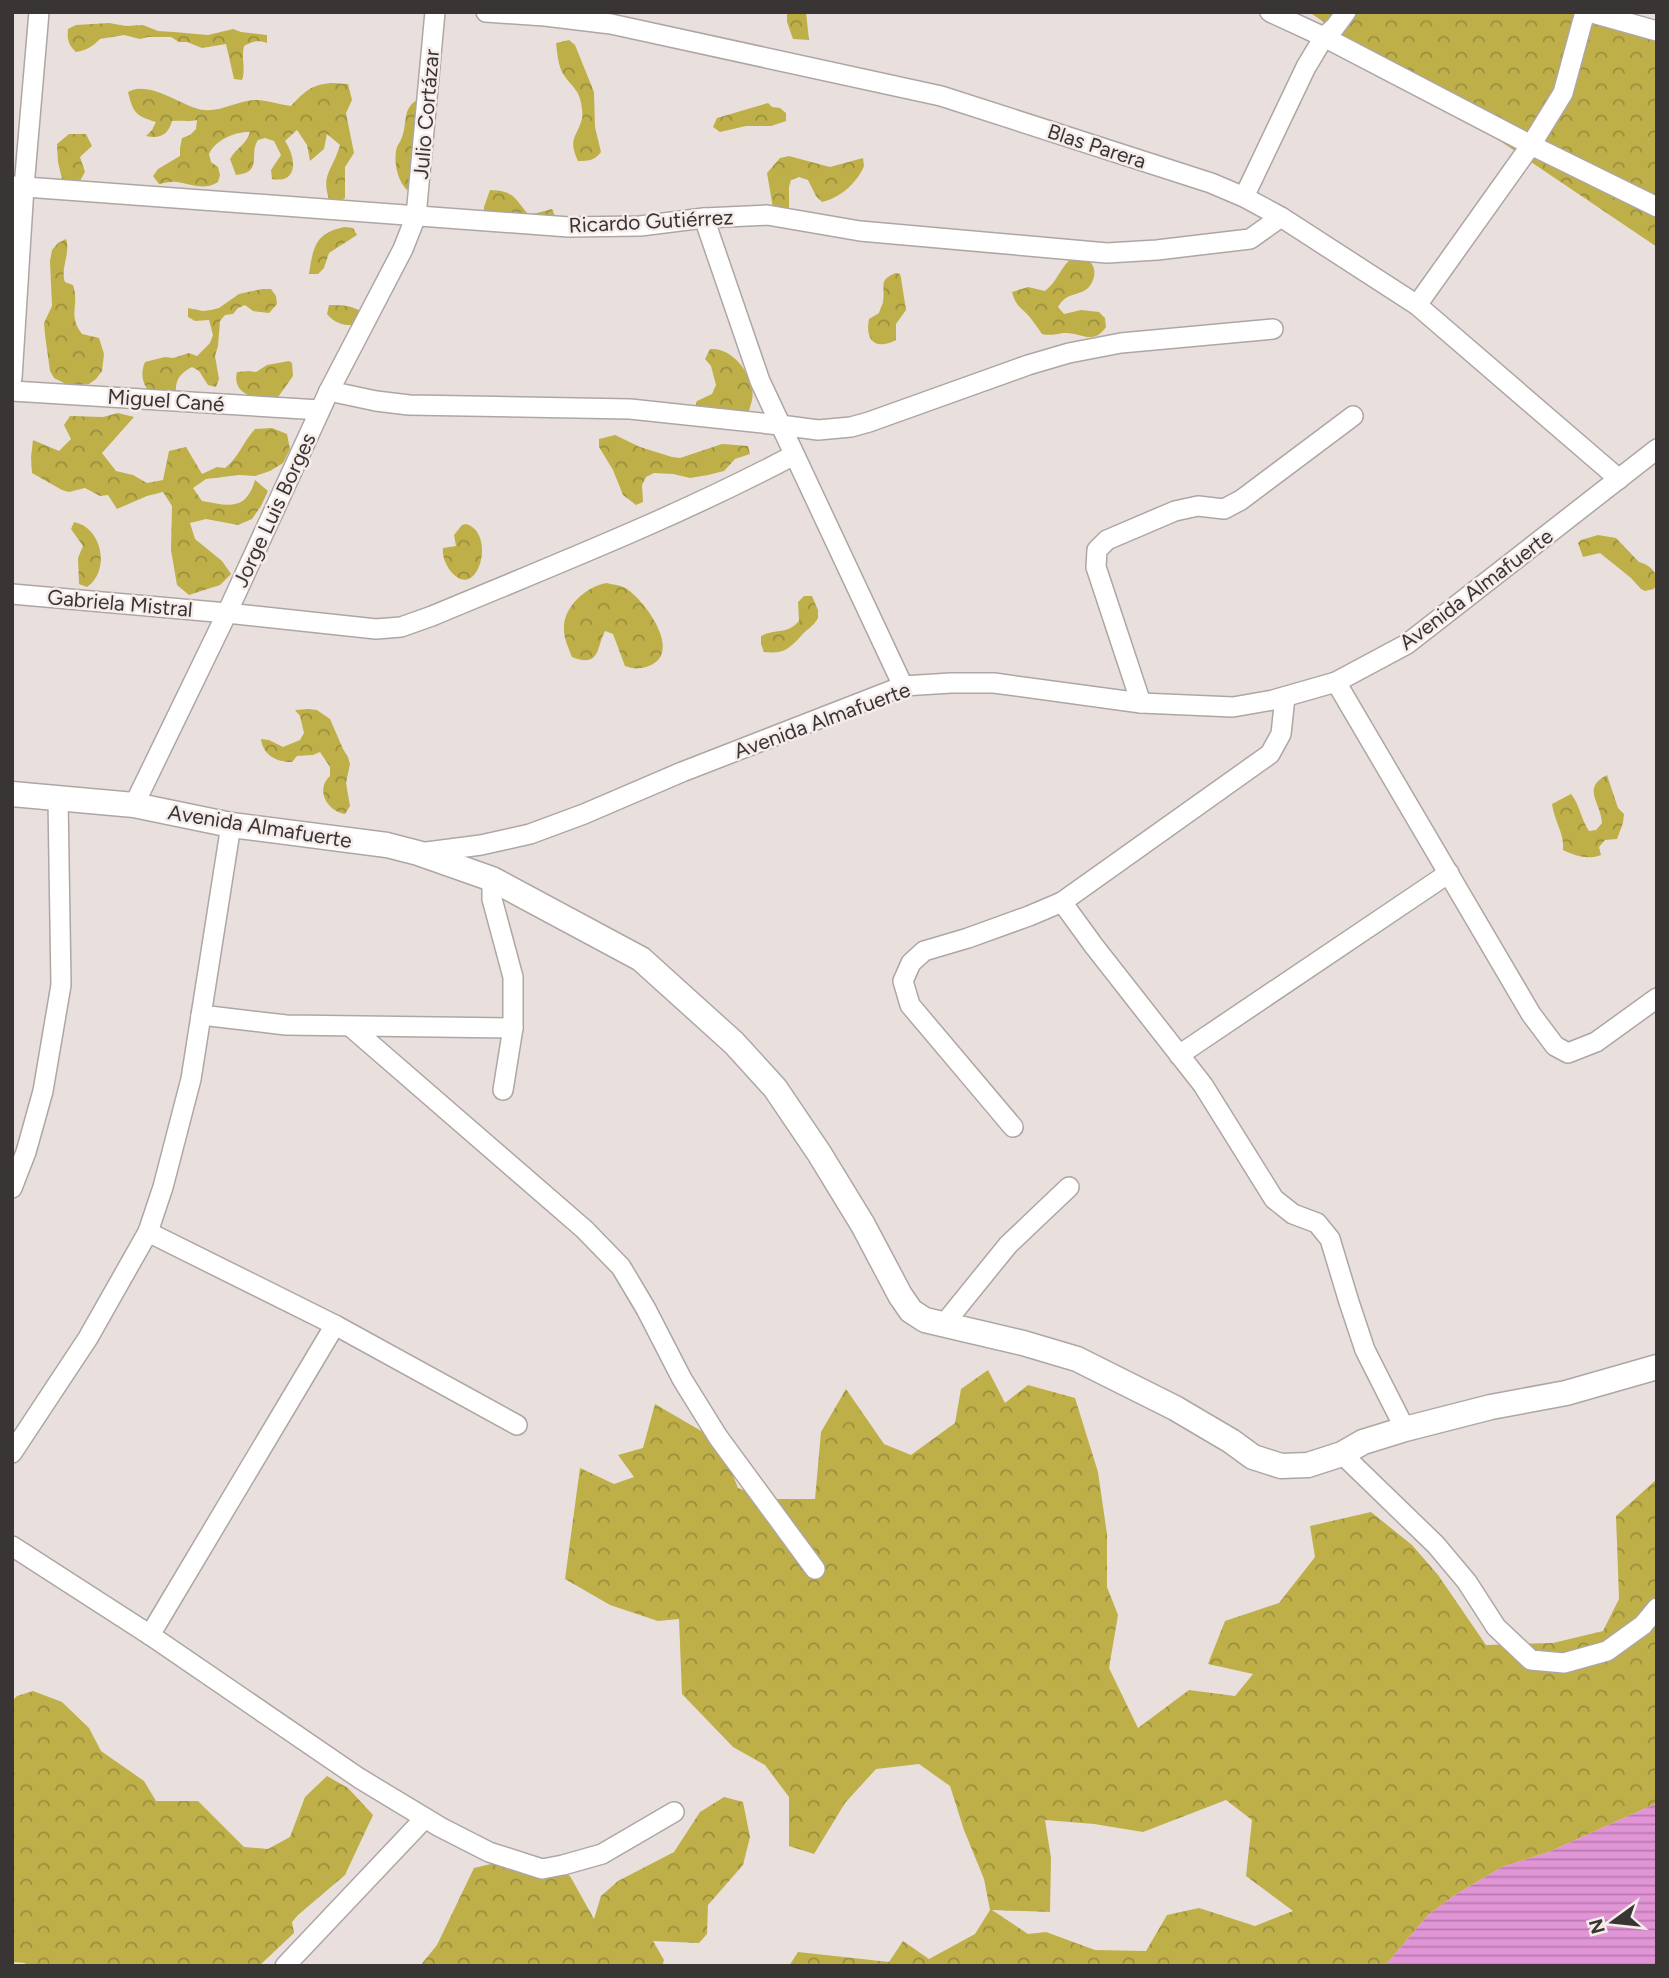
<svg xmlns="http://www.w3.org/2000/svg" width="1669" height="1978" font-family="Figtree,sans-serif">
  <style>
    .forest { fill: url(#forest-crowns); fill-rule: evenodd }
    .water { fill: url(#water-rules) }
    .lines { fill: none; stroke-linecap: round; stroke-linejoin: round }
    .minor-casing { stroke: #aea6a4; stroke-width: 22 }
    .tertiary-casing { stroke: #aea6a4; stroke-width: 27 }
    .minor { stroke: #fff; stroke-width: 19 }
    .tertiary { stroke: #fff; stroke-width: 24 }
    .labels { text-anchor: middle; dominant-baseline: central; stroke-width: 5; stroke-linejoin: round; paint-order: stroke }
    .street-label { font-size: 21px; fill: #383534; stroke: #f6edeb }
  </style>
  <defs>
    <pattern id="forest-crowns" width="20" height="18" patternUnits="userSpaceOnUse" patternTransform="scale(1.75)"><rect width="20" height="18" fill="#beaf49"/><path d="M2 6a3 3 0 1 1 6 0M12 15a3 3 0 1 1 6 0" fill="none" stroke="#9b8f3e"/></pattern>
    <pattern id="water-rules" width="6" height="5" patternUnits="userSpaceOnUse" patternTransform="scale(1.75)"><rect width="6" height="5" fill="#e195d6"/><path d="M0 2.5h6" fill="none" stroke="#b77aae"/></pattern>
  </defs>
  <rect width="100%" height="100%" fill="#e9e0dd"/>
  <g class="forest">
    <polygon points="787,12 806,12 809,40 793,39 787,22"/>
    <polygon points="1309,12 1632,12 1657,39 1657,247"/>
    <path d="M 109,23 L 126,26 L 143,25 L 158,31 L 174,32 L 208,35 L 233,29 L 241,32 L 267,35 L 267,43 C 258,40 253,41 244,46 C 241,58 246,69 242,80 L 234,79 L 226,44 L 202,48 L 187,42 L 179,42 L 171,37 L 148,37 L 140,39 L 124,35 L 100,39 C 92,47 87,50 76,52 C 68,45 67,39 68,29 L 76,25 Z"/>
    <path d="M 569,40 L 575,45 L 594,92 L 595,127 L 601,152 C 594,161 588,161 578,161 C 568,138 576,139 582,119 C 583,115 582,108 581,103 C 579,88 567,83 561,70 C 558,62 557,52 556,43 Z"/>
    <path d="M 331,83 L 348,84 L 352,100 L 346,113 L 354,153 L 345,167 L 345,198 L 332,208 C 319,174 331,175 340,145 L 327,134 L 324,149 L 310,161 L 307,145 L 297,130 L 285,141 C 296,157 299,184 272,179 L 271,170 L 281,155 L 274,141 L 265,138 L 258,140 C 248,155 264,172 236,175 L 230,159 C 236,148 247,144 250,132 C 236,131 215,140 209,154 L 211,162 L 218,167 L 220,175 L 218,182 C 205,191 191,184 177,182 C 172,181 165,183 159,184 L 153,176 L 158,169 L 180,156 L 180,148 L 182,138 L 190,135 L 196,129 L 197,120 C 188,122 181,120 172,121 C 168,135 160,139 146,136 L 152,130 L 156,122 C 136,116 133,113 128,92 C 148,81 176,102 195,108 C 218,116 236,99 259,100 C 270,101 281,105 291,106 C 305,91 311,85 331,83 Z"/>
    <path d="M 420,98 L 414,187 L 407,190 C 397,180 393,160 397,147 C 398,144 401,141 402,137 C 408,122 401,108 420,98 Z"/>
    <polygon points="768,103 772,107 780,108 786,113 786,121 771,126 746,126 720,132 713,127 717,118"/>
    <polygon points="69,134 86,134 92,146 80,157 85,172 76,188 62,179 58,162 57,144"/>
    <path d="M 789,156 L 830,167 L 863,158 L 864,166 C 857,183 840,198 822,202 L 816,196 L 808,180 L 799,177 L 791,180 L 789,187 L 789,216 L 773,208 L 767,173 L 780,158 Z"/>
    <path d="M 490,190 C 515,191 514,198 529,215 L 552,209 L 555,216 L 484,215 L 484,207 Z"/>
    <path d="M 345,227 L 353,228 L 357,235 L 329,253 L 324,268 L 318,274 L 309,274 C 313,247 316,232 345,227 Z"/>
    <path d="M 66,239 C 71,253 60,268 65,282 L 73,285 C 80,306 67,314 82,334 L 99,338 L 104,354 L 102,371 L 96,379 L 89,384 L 70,386 L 54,378 L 50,371 L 45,335 L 44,323 L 52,306 L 50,261 L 52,250 L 58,243 Z"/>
    <path d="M 1073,257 C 1078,259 1086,259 1090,262 C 1098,269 1094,283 1087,289 C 1075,297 1067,292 1058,307 L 1064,314 L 1081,310 L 1099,312 L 1105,318 L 1106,327 C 1093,346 1081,332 1064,333 C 1056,334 1050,336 1042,334 C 1037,327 1032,319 1026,313 C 1018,306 1015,303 1012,292 L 1028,287 L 1045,291 C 1057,282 1061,266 1073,257 Z"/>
    <path d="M 896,273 L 900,274 L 901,278 L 906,310 L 896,324 L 896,340 C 875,351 865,340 869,319 L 879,313 C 879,312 883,303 883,302 C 886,287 877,280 896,273 Z"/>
    <path d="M 262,289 L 271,289 L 276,296 L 277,304 L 269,313 L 253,311 L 245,305 L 238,308 L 233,314 L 225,315 L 220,321 L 218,346 L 215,356 L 219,379 L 216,387 L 208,385 L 199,371 L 192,367 C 181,373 175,379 176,392 L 157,401 C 146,389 138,379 145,362 L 165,357 L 173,358 L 189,353 L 197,356 L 210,343 L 213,335 L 209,320 L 195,321 L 188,317 L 188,308 L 203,311 L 211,310 L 219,308 L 239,294 Z"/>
    <path d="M 329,305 C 342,305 355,305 365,315 L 357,325 C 345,326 335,324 327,314 Z"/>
    <path d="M 710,349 C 731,347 749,370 752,389 C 754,396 751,404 749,411 L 741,414 L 694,410 L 697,401 L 712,394 L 716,385 L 711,366 L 705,359 Z"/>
    <path d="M 289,361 L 292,363 L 293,376 L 278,397 C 261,400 231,397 237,372 L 249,371 L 256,372 L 267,365 Z"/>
    <path d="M 118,413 L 134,417 L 102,453 L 116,471 L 133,475 L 147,483 L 163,480 L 169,451 L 186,447 L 202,474 L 217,467 L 225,468 C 240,456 242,443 255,429 L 272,428 L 287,434 L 290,449 L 283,463 L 270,471 L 255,476 L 239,475 L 206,479 L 193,488 L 202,501 C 229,506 246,511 255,480 L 268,491 L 261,506 L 252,519 L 238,525 L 206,519 L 190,523 L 195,539 L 222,561 L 231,574 L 220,585 L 189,595 L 177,585 L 171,550 L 172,506 L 163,492 L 147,496 L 117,509 L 108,495 L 100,496 L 85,488 L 69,492 L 62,490 L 32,473 L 31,457 L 33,440 L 59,451 L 71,439 L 64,425 L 70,416 L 103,417 Z"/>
    <polygon points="615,435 640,447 672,457 680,458 722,444 748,446 750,454 735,459 724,471 708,475 690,478 673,474 654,473 646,477 642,485 643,502 636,505 623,495 613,470 599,447 599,439"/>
    <path d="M 74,522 C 102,527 111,571 87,587 L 79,584 L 78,558 L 83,546 L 71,529 Z"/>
    <path d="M 466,524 C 498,533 477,607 449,569 C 445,562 442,556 443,548 L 456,546 L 454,535 L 462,525 Z"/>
    <path d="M 1598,535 L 1616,538 L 1639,562 C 1652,565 1661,576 1654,589 L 1645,591 L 1641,589 L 1631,578 L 1600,553 L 1583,557 L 1578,543 L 1581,540 Z"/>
    <path d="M 607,583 C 614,585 621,585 627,589 C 647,603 685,656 646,667 C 638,669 633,669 625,666 L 613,634 L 605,631 C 596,649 600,668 572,657 C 569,649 564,639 564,630 C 562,608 586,586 607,583 Z"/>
    <path d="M 804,596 L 812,596 L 818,610 L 818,618 C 814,626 807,629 801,636 C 789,649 784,654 764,652 L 761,644 L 761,636 C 777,628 787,635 799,621 L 798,602 Z"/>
    <path d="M 309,709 L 317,710 L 330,719 L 343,749 L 348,757 L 350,764 L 346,783 L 350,806 L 345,814 C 327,811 315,790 330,776 L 330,767 L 320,752 L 313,755 L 297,756 L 292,762 C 276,762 263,755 261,739 L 269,740 L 283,747 L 300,740 L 304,733 L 300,716 L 295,710 Z"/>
    <path d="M 1607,775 L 1618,808 L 1624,814 L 1623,823 L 1617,839 L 1605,840 L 1599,847 L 1601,855 C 1589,860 1575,856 1563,850 C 1565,835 1554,820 1552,804 L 1571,794 C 1580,805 1581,819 1589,831 L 1596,830 L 1602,823 C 1601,802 1581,788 1607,775 Z"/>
    <path d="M 988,1370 L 1005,1403 L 1028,1385 L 1075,1398 L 1098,1472 L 1107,1534 L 1107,1587 L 1118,1615 L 1109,1668 L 1138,1728 L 1189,1690 L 1235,1696 L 1253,1674 L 1208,1664 L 1225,1621 L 1279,1603 L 1315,1557 L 1310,1526 L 1371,1512 L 1412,1545 L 1438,1575 L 1486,1645 L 1553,1643 L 1603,1631 L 1619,1599 L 1616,1516 L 1657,1479 L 1657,1803 L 1549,1852 L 1502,1867 L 1455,1895 L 1428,1915 L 1385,1966 L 789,1966 L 798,1952 L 889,1962 L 903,1941 L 929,1959 L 975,1934 L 990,1910 L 984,1879 L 964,1830 L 950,1786 L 919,1764 L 876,1769 L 845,1803 L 814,1854 L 789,1846 L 789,1797 L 765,1765 L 733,1747 L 682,1694 L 679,1619 L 658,1621 L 610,1605 L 565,1579 L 580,1468 L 614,1484 L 634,1477 L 618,1455 L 643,1448 L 655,1404 L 720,1442 L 738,1488 L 767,1499 L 815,1499 L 821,1432 L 846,1389 L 884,1444 L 911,1455 L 955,1423 L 961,1389 ZM 1226,1800 L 1252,1820 L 1246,1876 L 1293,1911 L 1255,1926 L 1199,1908 L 1167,1915 L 1146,1951 L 1095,1950 L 1046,1932 L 1028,1934 L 992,1910 L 1050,1912 L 1051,1858 L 1045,1820 L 1094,1824 L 1143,1832 Z"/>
    <polygon points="33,1691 62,1702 89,1728 101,1751 144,1781 156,1801 198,1801 244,1847 268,1849 290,1837 305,1797 327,1776 348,1788 373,1815 345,1875 298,1915 292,1922 294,1933 259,1966 26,1966 25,1963 12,1962 12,1701 17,1696"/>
    <polygon points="724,1797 743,1802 750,1837 743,1865 708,1905 707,1934 699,1943 653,1941 664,1960 662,1966 420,1966 437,1945 474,1868 520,1857 558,1869 570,1876 594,1919 601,1896 618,1881 674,1852 700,1812"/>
  </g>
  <polygon class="water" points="1657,1803 1657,1966 1385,1966 1428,1915 1455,1895 1502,1867 1549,1852"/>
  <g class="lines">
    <defs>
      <g id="minor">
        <polyline points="486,12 545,16 611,24 941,96 1211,183 1244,197 1281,217 1417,305 1619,479"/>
        <polyline points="1270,12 1324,37 1531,145 1657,207"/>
        <polyline points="1589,12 1657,31"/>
        <polyline points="12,186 569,227 640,226 704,218 767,215 860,231 1107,253 1157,250 1250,239 1281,217"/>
        <polyline points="1244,197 1306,67 1324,37 1335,27 1346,12"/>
        <polyline points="704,218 760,381 903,686"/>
        <polyline points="1417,305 1531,145 1563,93 1585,12"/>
        <polyline points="12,378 24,187 39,12"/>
        <polyline points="12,391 320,410"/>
        <polyline points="329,391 376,401 409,405 630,409 780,425 818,430 851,427 869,422 1028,365 1069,353 1121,343 1273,329"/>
        <path d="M 12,594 L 227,613 L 376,629 L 401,627 L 432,616 C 554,565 677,517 794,455"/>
        <polyline points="1336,682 1531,1014 1555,1046 1568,1053 1596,1042 1657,998"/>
        <polyline points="1141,703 1096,567 1097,550 1107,540 1175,511 1198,506 1224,509 1241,500 1353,416"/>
        <polyline points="134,805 227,613 329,391 403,249 416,216 435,12"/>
        <polyline points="419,853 481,845 530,834 584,814 682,772 903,686 951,683 994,683 1141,703 1233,707 1273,700 1336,682 1407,644 1657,449"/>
        <polyline points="492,879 492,899 513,977 513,1028 503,1090"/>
        <polyline points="1062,902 1094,946 1203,1085 1274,1199 1293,1214 1317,1223 1330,1239 1349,1302 1365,1350 1405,1429"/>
        <polyline points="201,1015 286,1025 513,1028"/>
        <polyline points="351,1027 584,1229 621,1267 646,1309 682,1379 718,1437 815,1569"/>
        <polyline points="1179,1055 1449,873"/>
        <polyline points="1013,1127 910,1005 903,981 911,963 924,951 968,938 1029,916 1062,902 1270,754 1281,734 1285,697"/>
        <polyline points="12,1188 26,1152 43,1091 61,985 58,799"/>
        <polyline points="148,1232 335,1325 517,1425"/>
        <polyline points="944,1324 1008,1245 1069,1187"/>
        <polyline points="12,1453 88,1338 148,1232 163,1187 191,1079 231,825"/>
        <polyline points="1342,1454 1436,1545 1467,1582 1496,1627 1531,1660 1564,1663 1607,1651 1643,1625 1657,1608"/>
        <polyline points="12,1546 150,1635 359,1778 440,1827 489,1852 542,1869 563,1865 602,1854 674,1812"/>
        <polyline points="150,1635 335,1325"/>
        <polyline points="285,1966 425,1818"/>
      </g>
      <polyline id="tertiary" points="12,794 134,805 231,825 387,845 418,853 492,879 641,959 734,1043 775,1088 819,1153 863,1225 900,1295 911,1311 925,1320 1023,1343 1077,1359 1175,1408 1231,1441 1253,1457 1281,1466 1308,1465 1342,1454 1363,1442 1405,1429 1491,1407 1566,1393 1657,1367"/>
    </defs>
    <use href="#minor" class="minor-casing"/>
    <use href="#tertiary" class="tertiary-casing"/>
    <use href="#minor" class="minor"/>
    <use href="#tertiary" class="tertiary"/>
  </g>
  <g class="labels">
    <g class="street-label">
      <text transform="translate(426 114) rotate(-85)">Julio Cortázar</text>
      <text transform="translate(1097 146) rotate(18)">Blas Parera</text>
      <text transform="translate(651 221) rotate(-3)">Ricardo Gutiérrez</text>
      <text transform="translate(166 400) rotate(4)">Miguel Cané</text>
      <text transform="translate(274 510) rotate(-65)">Jorge Luis Borges</text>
      <text transform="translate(1476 589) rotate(-37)">Avenida Almafuerte</text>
      <text transform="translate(120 603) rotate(5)">Gabriela Mistral</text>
      <text transform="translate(822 720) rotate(-20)">Avenida Almafuerte</text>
      <text transform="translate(260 826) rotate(9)">Avenida Almafuerte</text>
    </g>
  </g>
  <rect width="1669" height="1978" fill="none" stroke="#383534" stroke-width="28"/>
  <g transform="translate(1613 1922) rotate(255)" stroke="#f6edeb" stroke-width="5" paint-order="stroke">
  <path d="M0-5L12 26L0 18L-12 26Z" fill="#383534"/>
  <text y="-10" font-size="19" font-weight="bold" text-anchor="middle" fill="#383534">N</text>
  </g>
</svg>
